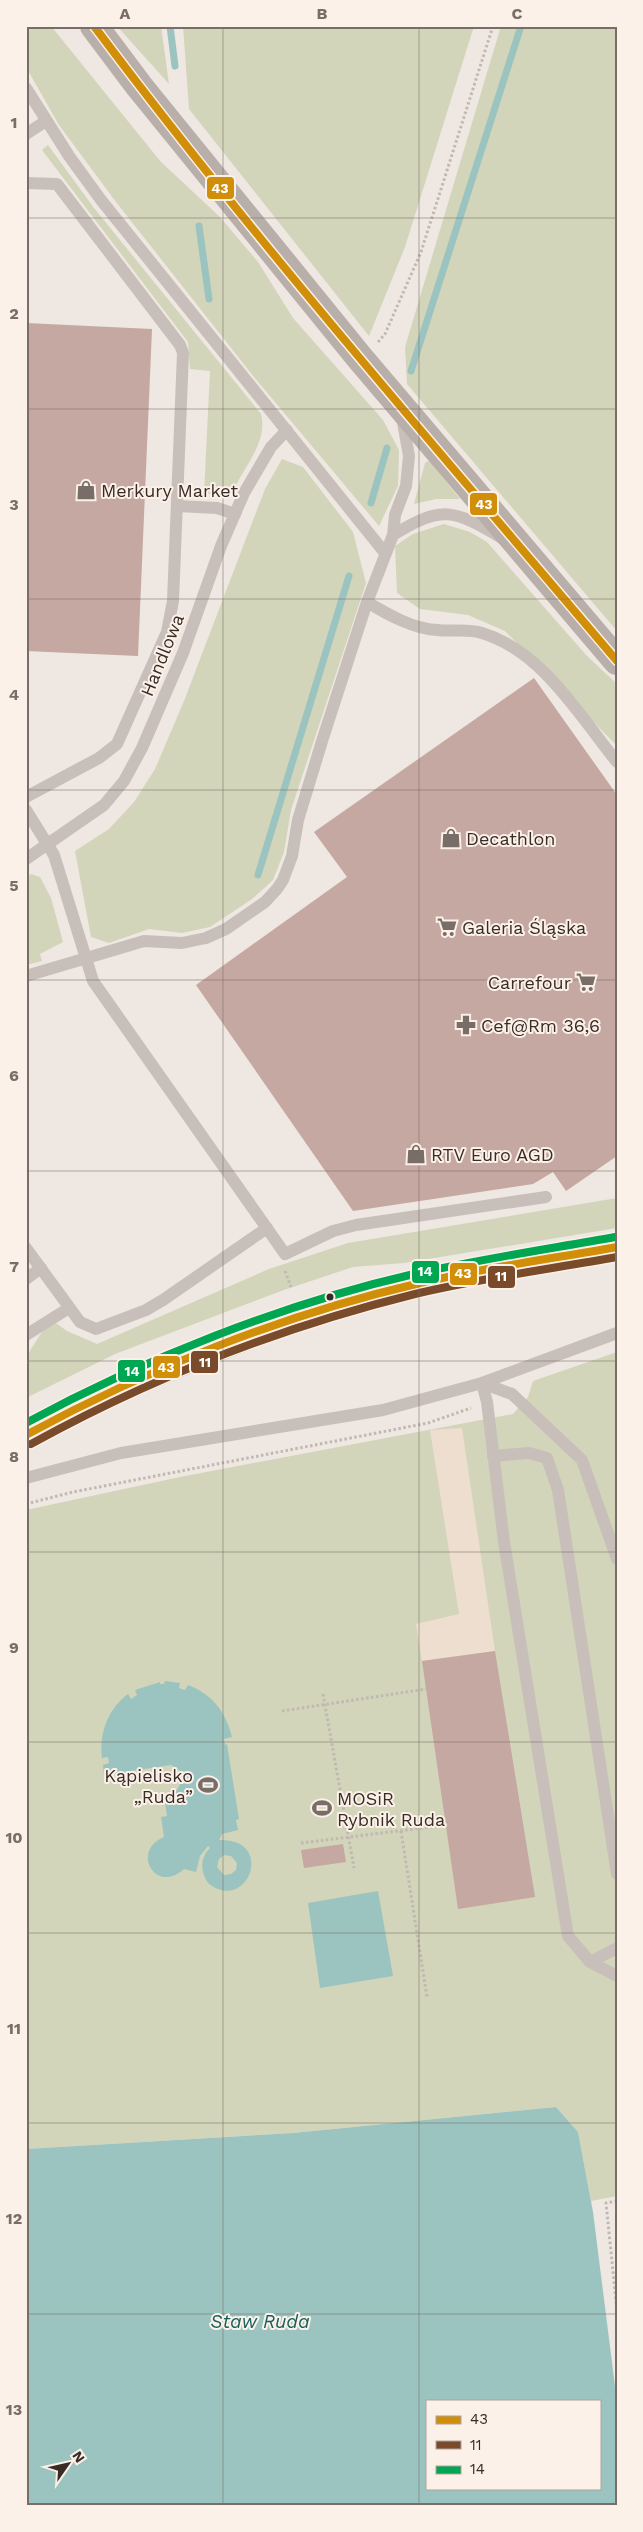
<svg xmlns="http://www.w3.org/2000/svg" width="643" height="2532" font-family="'Work Sans',sans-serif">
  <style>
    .green { fill: #d2d5b9 }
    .plaza { fill: #eedecf }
    .water { fill: #9bc4c0; fill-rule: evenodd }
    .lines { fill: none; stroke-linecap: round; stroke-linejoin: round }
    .stream { stroke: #9bc4c0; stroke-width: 7 }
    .building { fill: #c5a8a1 }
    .path { stroke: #c1b8b2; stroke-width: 3; stroke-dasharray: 2.5 2.5; stroke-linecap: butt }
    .lane { stroke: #c8bfba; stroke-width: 12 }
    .secondary { stroke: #b9afaa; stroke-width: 28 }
    .primary { stroke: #b7aea9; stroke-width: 28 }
    .bus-1-casing { stroke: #fcf1e8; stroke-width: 11 }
    .bus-2-casing { stroke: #fcf1e8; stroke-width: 11 }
    .bus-3-casing { stroke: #fcf1e8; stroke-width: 11 }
    .bus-1 { stroke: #d18e08; stroke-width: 8 }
    .bus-2 { stroke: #7a4b2a; stroke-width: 8 }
    .bus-3 { stroke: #00a651; stroke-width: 8 }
    .grid { fill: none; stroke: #796d68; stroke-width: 1; stroke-opacity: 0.55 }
    .bus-dot { fill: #392c27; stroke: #fcf1e8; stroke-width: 2 }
    .labels { text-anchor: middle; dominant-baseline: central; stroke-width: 4; stroke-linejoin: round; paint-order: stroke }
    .poi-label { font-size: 18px; fill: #392c27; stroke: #fcf1e8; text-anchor: start }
    .street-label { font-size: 18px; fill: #392c27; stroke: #fcf1e8 }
    .water-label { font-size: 19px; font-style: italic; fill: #18605e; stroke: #fcf1e8 }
    .line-badge { stroke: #fcf1e8; stroke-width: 2 }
    .badge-label { font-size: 14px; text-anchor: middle; font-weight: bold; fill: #fff }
    .neatline { fill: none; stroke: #796d68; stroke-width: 2 }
    .grid-label { font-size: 16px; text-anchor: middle; font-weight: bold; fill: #796d68 }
  </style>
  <rect width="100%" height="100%" fill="#efe7e1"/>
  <g class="green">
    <polygon points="26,26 51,26 161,162 220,217 258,262 293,318 383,420 399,450 398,486 379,526 254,377 116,202 59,125 26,67"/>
    <polygon points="117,26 161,26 169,84"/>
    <polygon points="183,26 474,26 405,247 369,336 189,109"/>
    <polygon points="501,26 617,26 617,631 407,384 405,347"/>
    <path d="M 48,145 L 94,208 L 261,414 C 268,441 246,464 235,487 C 227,496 216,494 204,494 L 210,371 L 190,369 L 188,342 L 42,150 Z"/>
    <polygon points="282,459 303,467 353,532 366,583 291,810 284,852 273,880 252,899 210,927 182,933 149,929 109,943 91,937 75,851 109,829 134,802 155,769 184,701 265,489"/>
    <polygon points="428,461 431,463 460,499 436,499 414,504 425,463"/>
    <polygon points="444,524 470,532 487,542 587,656 617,684 617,746 505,631 468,615 420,609 397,593 395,546 413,534"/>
    <polygon points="31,874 40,877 51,898 63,942 40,954 42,961 26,965 26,877"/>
    <polygon points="617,1198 617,1228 404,1263 353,1267 281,1291 115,1354 26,1398 26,1357 50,1319 67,1331 97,1344 269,1269 348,1243"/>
    <polygon points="617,1352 617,2196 591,2201 578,2132 556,2107 293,2133 26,2149 26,1510 180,1477 513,1414 528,1397 533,1381"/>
  </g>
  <polygon class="plaza" points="462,1428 495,1651 422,1661 416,1624 459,1614 430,1430"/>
  <g class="water">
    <path d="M 165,1681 L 180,1683 L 179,1688 L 185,1690 L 188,1685 C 212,1694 226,1712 232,1737 L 224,1739 L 225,1745 L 227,1744 L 239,1819 L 236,1820 L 238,1830 L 222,1834 L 219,1840 C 277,1838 247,1915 208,1883 C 200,1871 200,1858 210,1848 L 208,1846 L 200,1856 L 196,1872 L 184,1869 C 156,1895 130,1851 164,1837 L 161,1817 L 167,1816 L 164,1796 L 175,1793 L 182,1781 L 179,1770 L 171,1765 L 104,1775 L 103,1765 L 109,1763 L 108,1757 L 102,1758 C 99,1733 108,1709 128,1694 L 131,1699 L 137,1695 L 135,1690 L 160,1682 L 160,1684 L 164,1684 ZM 224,1855 L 231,1856 L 237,1863 L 236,1870 L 231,1874 L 224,1875 L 217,1867 L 219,1859 Z"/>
    <polygon points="378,1891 393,1976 320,1988 308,1903"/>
    <path d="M 556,2107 L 578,2132 L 593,2212 L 617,2402 L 617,2506 L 26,2506 L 26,2149 L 293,2133 ZM 427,2401 L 599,2401 L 599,2488 L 427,2488 Z"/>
  </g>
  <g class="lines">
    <g class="stream">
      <polyline points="170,26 175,66"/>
      <polyline points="199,226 209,299"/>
      <polyline points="411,371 521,26"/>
      <polyline points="371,503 387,448"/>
      <polyline points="258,875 349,576"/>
    </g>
  </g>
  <g class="building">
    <polygon points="26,323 152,329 138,656 26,651"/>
    <polygon points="534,678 617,795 617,1156 566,1191 553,1172 533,1184 353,1211 196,985 347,877 314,832"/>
    <polygon points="495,1651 535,1897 458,1909 422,1661"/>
    <polygon points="343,1844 346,1862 304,1868 301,1850"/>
  </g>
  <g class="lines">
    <g class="path">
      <polyline points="378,342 385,334 421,252 493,26"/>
      <polyline points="285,1271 291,1287"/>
      <polyline points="26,1504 73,1492 428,1423 471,1408"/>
      <polyline points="323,1694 354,1868"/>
      <polyline points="282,1711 426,1689"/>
      <polyline points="401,1831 427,1997"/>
      <polyline points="301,1843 446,1825"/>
      <polyline points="617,2201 606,2203 617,2311"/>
    </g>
    <g class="lane">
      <polyline points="26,88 69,156 101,200 385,553"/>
      <polyline points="26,134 46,121"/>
      <polyline points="26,183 57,184 180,345 183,353 173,601 167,632 117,744 99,758 26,797"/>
      <polyline points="177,506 217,508 235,514"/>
      <path d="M 393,535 C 442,505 453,509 502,538"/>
      <path d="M 367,602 C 387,614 413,629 437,630 C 453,632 466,628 482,633 C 542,651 579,715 617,762"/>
      <polyline points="26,810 54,855 93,981 285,1254 333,1231 356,1225 546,1197"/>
      <polyline points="26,859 104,805 124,781 142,748 183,653 221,546 244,493 271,447 287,430"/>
      <polyline points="26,976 144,941 182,943 206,938 226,929 265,902 277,889 283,880 292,856 298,820 323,738 367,602 393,535 395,515 406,486 409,456 402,417"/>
      <polyline points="26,1248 80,1322 96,1329 146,1310 163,1300 267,1228"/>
      <polyline points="26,1279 41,1268"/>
      <polyline points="26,1335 69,1308"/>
      <polyline points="493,1456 529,1453 547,1458 558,1490 617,1874"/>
      <polyline points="26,1478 121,1453 383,1410 482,1383 617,1333"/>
      <polyline points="617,1559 582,1460 512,1394 482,1383 487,1402 504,1542 568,1936 590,1962 617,1976"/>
      <polyline points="590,1962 617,1948"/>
    </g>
    <polyline class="secondary" points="94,26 139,86 359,357 617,661"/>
    <path class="primary" d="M 26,1435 C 78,1406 132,1382 187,1360 C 252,1333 319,1308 387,1291 C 462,1271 540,1261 617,1247"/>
    <defs>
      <g id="bus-1">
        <path d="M 94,26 C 258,245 440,452 617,661"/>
        <path d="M 26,1435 C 147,1369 283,1315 416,1284 C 482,1268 550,1259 617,1247"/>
      </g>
      <path id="bus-2" d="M 31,1444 C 151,1378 282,1327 415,1294 C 482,1278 550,1269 617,1257"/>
      <path id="bus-3" d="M 26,1423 C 144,1359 283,1304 414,1274 C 481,1259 548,1249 615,1237"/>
    </defs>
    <use href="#bus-1" class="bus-1-casing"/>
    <use href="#bus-2" class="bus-2-casing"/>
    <use href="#bus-3" class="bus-3-casing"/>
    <use href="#bus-1" class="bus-1"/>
    <use href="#bus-2" class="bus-2"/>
    <use href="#bus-3" class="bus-3"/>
  </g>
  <path class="grid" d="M 223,26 L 223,2506M 419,26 L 419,2506M 26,218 L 617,218M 26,409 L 617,409M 26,599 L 617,599M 26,790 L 617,790M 26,980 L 617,980M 26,1171 L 617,1171M 26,1361 L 617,1361M 26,1552 L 617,1552M 26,1742 L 617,1742M 26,1933 L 617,1933M 26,2123 L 617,2123M 26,2314 L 617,2314"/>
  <defs>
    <symbol id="shop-bare" viewBox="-9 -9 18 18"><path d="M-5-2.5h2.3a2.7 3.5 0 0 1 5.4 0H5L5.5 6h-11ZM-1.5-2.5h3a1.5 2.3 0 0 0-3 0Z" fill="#796d68" stroke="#fcf1e8" stroke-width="2.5" paint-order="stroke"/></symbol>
    <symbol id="supermarket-bare" viewBox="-9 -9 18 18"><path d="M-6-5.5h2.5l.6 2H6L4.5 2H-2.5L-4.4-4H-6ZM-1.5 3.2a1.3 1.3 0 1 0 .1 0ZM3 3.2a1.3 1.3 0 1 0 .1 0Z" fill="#796d68" stroke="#fcf1e8" stroke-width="2.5" paint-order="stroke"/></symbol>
    <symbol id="pharmacy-bare" viewBox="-9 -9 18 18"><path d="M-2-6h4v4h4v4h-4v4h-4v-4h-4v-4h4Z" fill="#796d68" stroke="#fcf1e8" stroke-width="2.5" paint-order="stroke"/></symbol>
    <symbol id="stadium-bare" viewBox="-9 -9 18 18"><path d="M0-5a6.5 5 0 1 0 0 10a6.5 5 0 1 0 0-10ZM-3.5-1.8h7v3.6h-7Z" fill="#796d68" stroke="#fcf1e8" stroke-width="2.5" paint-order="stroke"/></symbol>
  </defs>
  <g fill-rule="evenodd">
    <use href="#shop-bare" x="72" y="476" width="28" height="28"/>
    <use href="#shop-bare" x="437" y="824" width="28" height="28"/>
    <use href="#supermarket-bare" x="433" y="913" width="28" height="28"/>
    <use href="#supermarket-bare" x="572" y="968" width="28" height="28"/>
    <use href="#pharmacy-bare" x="452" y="1011" width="28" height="28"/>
    <use href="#shop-bare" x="402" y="1140" width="28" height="28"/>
    <use href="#stadium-bare" x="194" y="1771" width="28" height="28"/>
    <use href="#stadium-bare" x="308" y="1794" width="28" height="28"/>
  </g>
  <circle class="bus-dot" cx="330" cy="1297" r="4.5"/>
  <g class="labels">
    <g class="poi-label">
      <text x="101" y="490">Merkury Market</text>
      <text x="466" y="838">Decathlon</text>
      <text x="462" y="927">Galeria Śląska</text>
      <text x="571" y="982" text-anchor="end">Carrefour</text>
      <text x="481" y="1025">Cef@Rm 36,6</text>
      <text x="431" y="1154">RTV Euro AGD</text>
      <text x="193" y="1775" text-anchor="end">Kąpielisko<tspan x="193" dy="21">„Ruda”</tspan></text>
      <text x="337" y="1798">MOSiR<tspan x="337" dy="21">Rybnik Ruda</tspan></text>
    </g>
    <g class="street-label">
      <text transform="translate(162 655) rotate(-68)">Handlowa</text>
    </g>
    <g class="water-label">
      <text x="260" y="2321">Staw Ruda</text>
    </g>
  </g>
  <g class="line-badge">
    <rect x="206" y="176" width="29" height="24" rx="5" fill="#d18e08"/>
    <rect x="469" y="492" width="29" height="24" rx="5" fill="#d18e08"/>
    <rect x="411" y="1260" width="29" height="24" rx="5" fill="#00a651"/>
    <rect x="449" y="1262" width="29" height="24" rx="5" fill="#d18e08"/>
    <rect x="487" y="1265" width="29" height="24" rx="5" fill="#7a4b2a"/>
    <rect x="190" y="1350" width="29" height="24" rx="5" fill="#7a4b2a"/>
    <rect x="152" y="1355" width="29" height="24" rx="5" fill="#d18e08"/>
    <rect x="117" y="1359" width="29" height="24" rx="5" fill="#00a651"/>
  </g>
  <g class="badge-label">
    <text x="220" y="193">43</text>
    <text x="484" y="509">43</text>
    <text x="425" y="1276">14</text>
    <text x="463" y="1278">43</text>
    <text x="501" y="1281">11</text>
    <text x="205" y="1367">11</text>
    <text x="166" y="1372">43</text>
    <text x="132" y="1376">14</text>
  </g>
  <rect width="643" height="2532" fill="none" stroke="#fcf1e8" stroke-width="55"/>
  <rect x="426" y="2400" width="175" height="90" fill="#fcf1e8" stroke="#aea29b"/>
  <rect x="436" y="2416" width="25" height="8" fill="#d18e08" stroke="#aea29b"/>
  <text x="470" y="2424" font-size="15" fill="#392c27">43</text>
  <rect x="436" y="2441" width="25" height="8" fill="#7a4b2a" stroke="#aea29b"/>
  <text x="470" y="2450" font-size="15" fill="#392c27">11</text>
  <rect x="436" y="2466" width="25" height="8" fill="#00a651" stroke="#aea29b"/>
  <text x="470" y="2474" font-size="15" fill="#392c27">14</text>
  <g transform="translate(68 2464) rotate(56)" stroke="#fcf1e8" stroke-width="4" paint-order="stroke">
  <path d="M0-4L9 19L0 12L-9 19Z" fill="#392c27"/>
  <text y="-8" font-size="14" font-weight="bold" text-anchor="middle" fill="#392c27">N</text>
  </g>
  <rect x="28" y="28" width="588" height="2476" class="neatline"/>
  <g class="grid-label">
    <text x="125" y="19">A</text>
    <text x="322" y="19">B</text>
    <text x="517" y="19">C</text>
    <text x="14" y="128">1</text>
    <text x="14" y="319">2</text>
    <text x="14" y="510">3</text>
    <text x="14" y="700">4</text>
    <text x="14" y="891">5</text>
    <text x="14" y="1081">6</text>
    <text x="14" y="1272">7</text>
    <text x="14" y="1462">8</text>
    <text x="14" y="1653">9</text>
    <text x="14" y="1843">10</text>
    <text x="14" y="2034">11</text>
    <text x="14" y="2224">12</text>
    <text x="14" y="2415">13</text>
  </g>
</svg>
